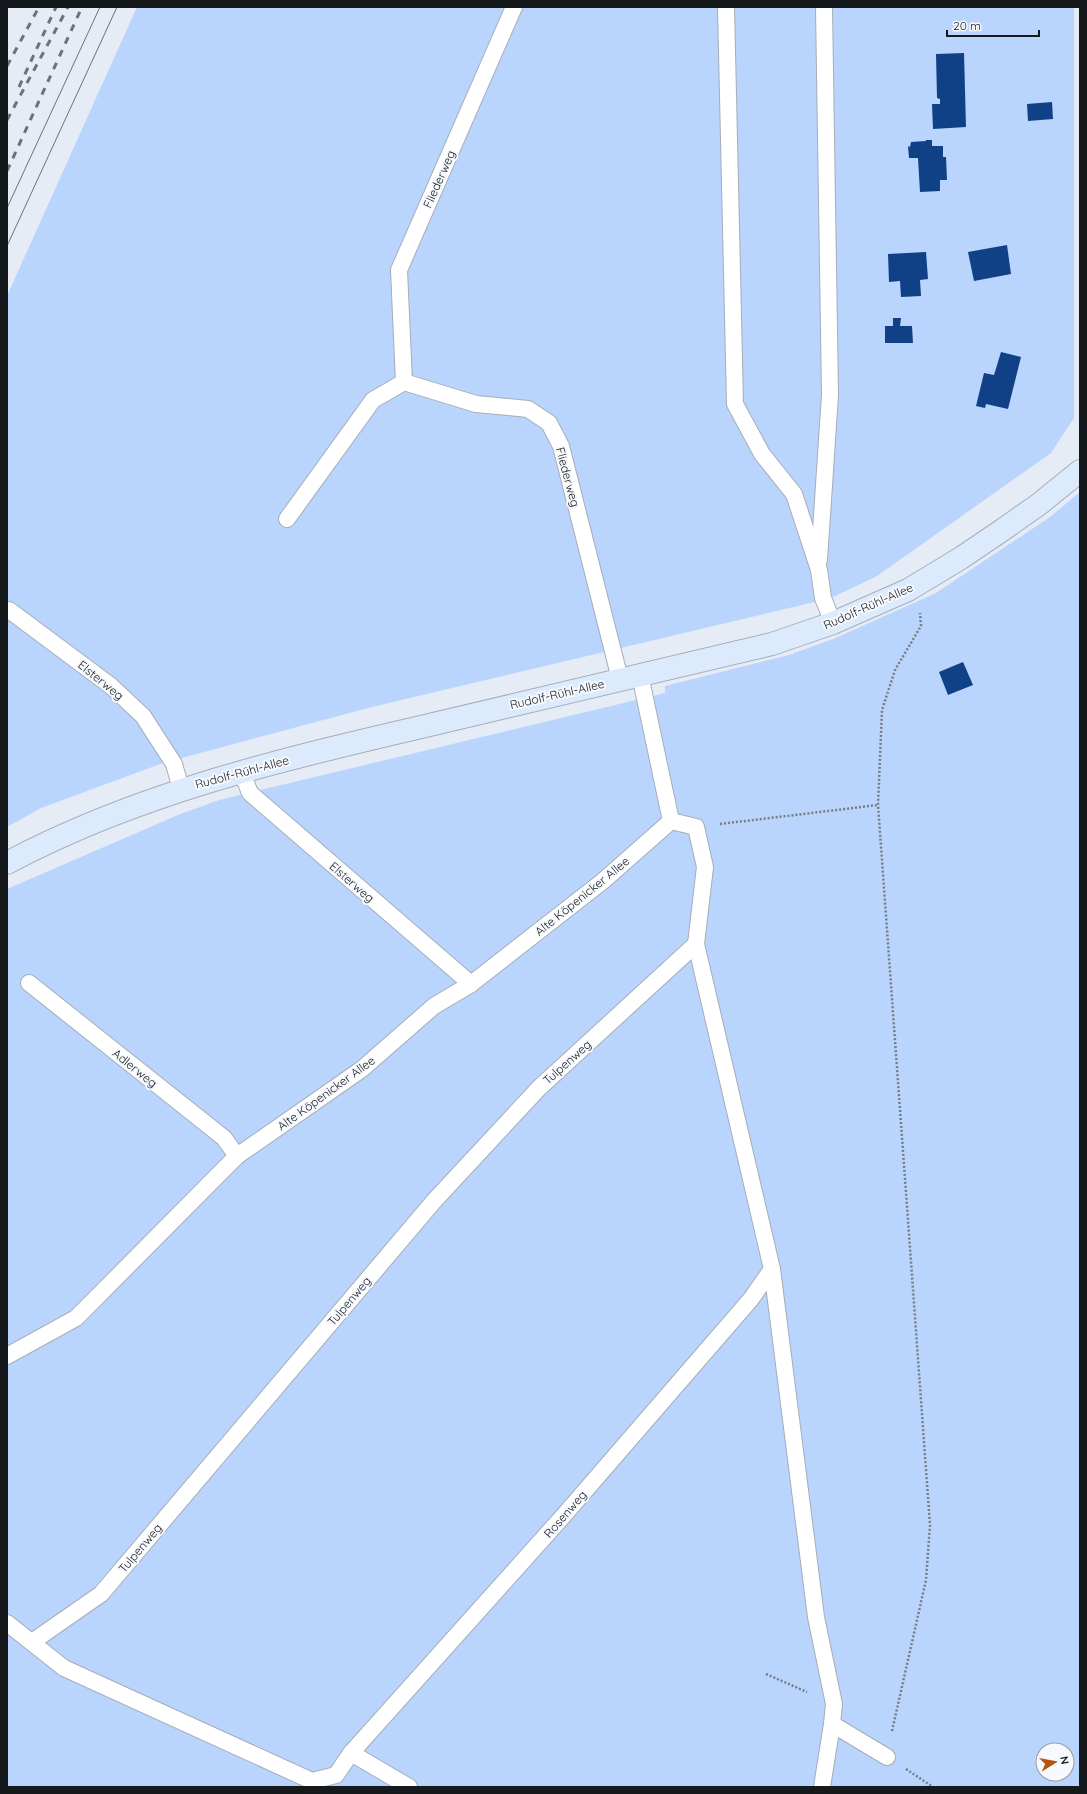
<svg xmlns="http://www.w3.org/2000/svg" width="1087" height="1794" font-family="Quicksand,sans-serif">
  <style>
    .green { fill: #b9d4fd; fill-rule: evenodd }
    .building { fill: #104085 }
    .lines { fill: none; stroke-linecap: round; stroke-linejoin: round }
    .lane-casing { stroke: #a7adb7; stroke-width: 18 }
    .secondary-casing { stroke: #a7adb7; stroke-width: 24 }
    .path { stroke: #787d84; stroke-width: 2.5; stroke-dasharray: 2 2; stroke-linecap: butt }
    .lane { stroke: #fff; stroke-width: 16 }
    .secondary { stroke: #dceafe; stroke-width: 22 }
    .tram { stroke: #6d7278; stroke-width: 1 }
    .rail { stroke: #6d7278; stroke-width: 3; stroke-dasharray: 7 7; stroke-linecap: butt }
    .labels { text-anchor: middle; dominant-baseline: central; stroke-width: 4; stroke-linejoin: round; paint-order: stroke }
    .street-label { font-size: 12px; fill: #16191c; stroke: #f6f9fd }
  </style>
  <rect width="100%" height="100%" fill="#e5ecf6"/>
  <g class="green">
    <polygon points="137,7 1074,7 1074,418 1051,453 877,576 831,598 372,707 163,763 41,808 7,827 7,296"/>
    <path d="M 1080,492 L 1080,1787 L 7,1787 L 7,889 L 178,815 L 219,800 L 665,693 L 665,686 L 789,655 L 833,639 L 936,593 L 1050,517 ZM 1043,1750 L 1067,1750 L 1067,1774 L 1043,1774 Z"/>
  </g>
  <g class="building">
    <polygon points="964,53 966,127 933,129 932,104 940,104 940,99 937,98 936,54"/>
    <polygon points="1052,102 1053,119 1028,121 1027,104"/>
    <polygon points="926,140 932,140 932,146 943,146 943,157 946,157 947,180 940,180 940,191 920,192 918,158 909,158 908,146 910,147 911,142 926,141"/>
    <polygon points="1007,245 1011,274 974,281 968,252"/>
    <polygon points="926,252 928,279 920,280 921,296 901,297 900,281 889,282 888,254"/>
    <polygon points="893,318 901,318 900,326 912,326 913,343 885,343 885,326 893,326"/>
    <polygon points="1001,352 1021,357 1008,409 986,404 985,408 976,406 984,373 994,375"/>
    <polygon points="963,662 973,685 948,695 939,672"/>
  </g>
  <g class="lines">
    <defs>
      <g id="lane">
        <polyline points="514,7 399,270 404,382 476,404 528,409 549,423 561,446 620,679"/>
        <polyline points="726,7 735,404 762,454 794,494 819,570 823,598 833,623"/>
        <polyline points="287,519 373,400 404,382"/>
        <polyline points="819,560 830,395 824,7"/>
        <polyline points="9,610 111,686 143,716 174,764 181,789"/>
        <polyline points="640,675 671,821 696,827 705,867 696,944 772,1269 816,1617 834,1704 832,1724 887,1757"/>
        <polyline points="242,773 250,793 471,984"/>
        <polyline points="29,983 224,1138 237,1156"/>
        <polyline points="7,1356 76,1318 237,1156 362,1069 434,1006 471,984 603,881 671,821"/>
        <polyline points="7,1623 64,1668 312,1781 336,1775 351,1753 565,1514 751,1299 772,1269"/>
        <polyline points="32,1642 101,1594 434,1201 539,1088 696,944"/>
        <polyline points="351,1753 409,1787"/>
        <polyline points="822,1787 832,1724"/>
      </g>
      <path id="secondary" d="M 7,863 C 136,794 279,760 421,727 C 538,699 655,671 772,644 L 833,623 L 908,590 L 961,558 L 998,533 L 1038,505 L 1080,471"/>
    </defs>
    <use href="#lane" class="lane-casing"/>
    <use href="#secondary" class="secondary-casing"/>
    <g class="path">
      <polyline points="720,824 878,805"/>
      <polyline points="766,1674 807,1692"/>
      <polyline points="892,1731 926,1580 930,1525 878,805 882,710 895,670 921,626 920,613"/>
      <polyline points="906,1769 933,1787"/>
    </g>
    <use href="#lane" class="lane"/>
    <use href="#secondary" class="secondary"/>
    <g class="tram">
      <polyline points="7,208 100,7"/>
      <polyline points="7,246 117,7"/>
    </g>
    <g class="rail">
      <polyline points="7,66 39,7"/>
      <polyline points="19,87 56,7"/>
      <polyline points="7,120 68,7"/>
      <polyline points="7,171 82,7"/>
    </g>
  </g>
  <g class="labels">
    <g class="street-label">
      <text transform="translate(439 179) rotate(-66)">Fliederweg</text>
      <text transform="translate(568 477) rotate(75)">Fliederweg</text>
      <text transform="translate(868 606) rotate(-24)">Rudolf-Rühl-Allee</text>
      <text transform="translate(101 680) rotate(39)">Elsterweg</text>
      <text transform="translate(557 694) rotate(-13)">Rudolf-Rühl-Allee</text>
      <text transform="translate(242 772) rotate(-15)">Rudolf-Rühl-Allee</text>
      <text transform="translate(352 882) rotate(41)">Elsterweg</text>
      <text transform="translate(582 896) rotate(-39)">Alte Köpenicker Allee</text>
      <text transform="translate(567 1062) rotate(-42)">Tulpenweg</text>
      <text transform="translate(135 1068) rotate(39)">Adlerweg</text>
      <text transform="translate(326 1093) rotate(-36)">Alte Köpenicker Allee</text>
      <text transform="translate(349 1301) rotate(-50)">Tulpenweg</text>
      <text transform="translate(565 1514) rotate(-49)">Rosenweg</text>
      <text transform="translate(140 1548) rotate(-50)">Tulpenweg</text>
    </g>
  </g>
  <rect width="1087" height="1794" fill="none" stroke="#16191c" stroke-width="16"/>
  <g transform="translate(1055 1762) rotate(79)"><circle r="19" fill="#f6f9fd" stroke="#9c9fa3"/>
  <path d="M0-3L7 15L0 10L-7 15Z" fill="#b4530f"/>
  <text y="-6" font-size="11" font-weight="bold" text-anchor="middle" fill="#16191c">N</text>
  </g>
  <path d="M947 30v6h92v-6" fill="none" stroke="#16191c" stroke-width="2"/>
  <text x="953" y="30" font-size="12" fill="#16191c" stroke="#f6f9fd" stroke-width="3" paint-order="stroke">20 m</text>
</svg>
